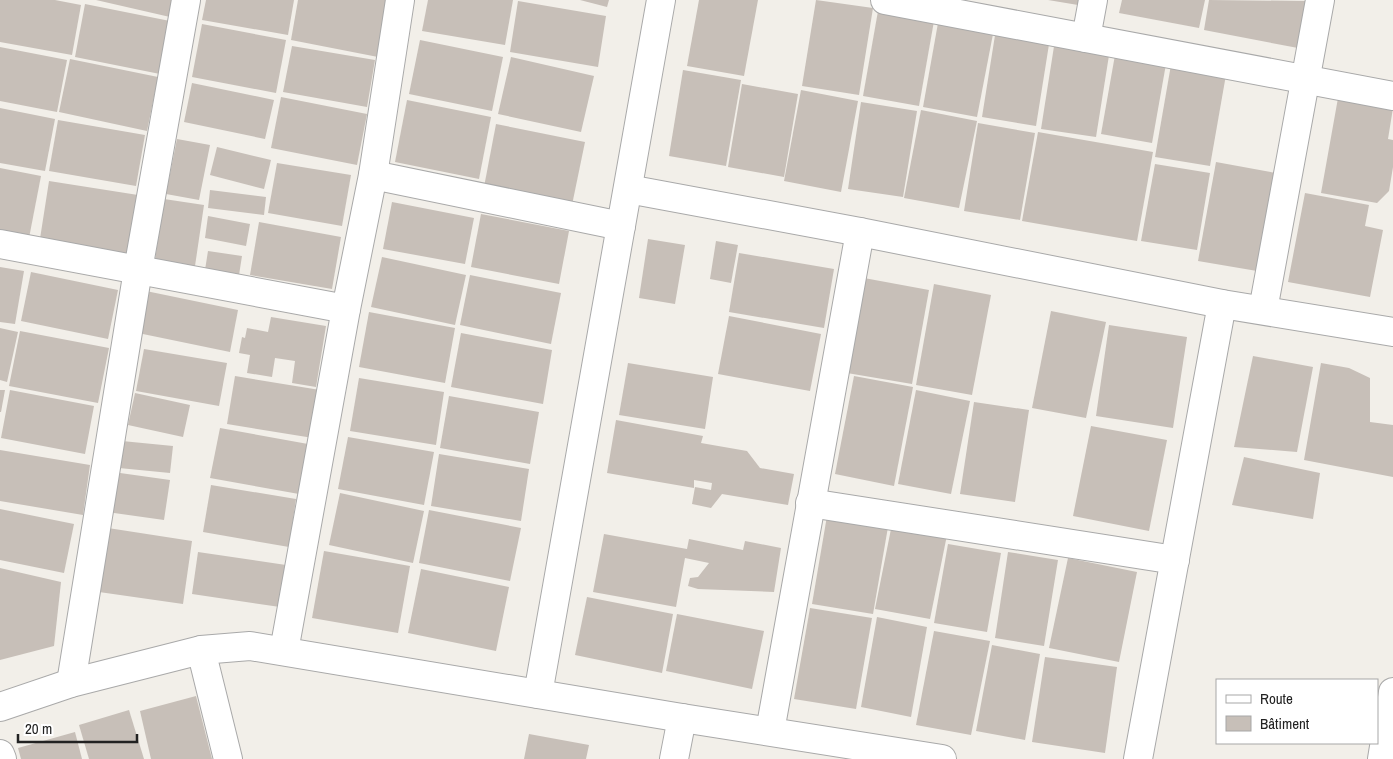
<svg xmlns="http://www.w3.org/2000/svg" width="1393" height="759" font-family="'Archivo Narrow',sans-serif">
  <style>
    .building { fill: #c7bfb8 }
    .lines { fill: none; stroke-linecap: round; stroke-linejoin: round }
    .minor-casing { stroke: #a9a9a9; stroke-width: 30 }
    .minor { stroke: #fff; stroke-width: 28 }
  </style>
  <rect width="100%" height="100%" fill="#f2efe9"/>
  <g class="building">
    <polygon points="0,0 55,0 81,5 72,55 0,42"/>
    <polygon points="96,0 174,0 170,17"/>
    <polygon points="206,0 294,0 288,35 202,20"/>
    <polygon points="298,0 389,0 378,57 291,40"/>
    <polygon points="428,0 513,0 505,45 422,31"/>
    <polygon points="580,0 609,0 607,7"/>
    <polygon points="699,0 758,0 744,76 687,66"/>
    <polygon points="816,0 873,8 859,95 802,86"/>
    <polygon points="1048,0 1085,0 1084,6"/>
    <polygon points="1122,0 1205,0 1199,28 1119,13"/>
    <polygon points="1209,0 1307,1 1298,48 1204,30"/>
    <polygon points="518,1 606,16 598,67 510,52"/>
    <polygon points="85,4 170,21 160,74 75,57"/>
    <polygon points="878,11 934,21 919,106 863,96"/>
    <polygon points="938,23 993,34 977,117 923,107"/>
    <polygon points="202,24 286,40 276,93 192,77"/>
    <polygon points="996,29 1050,38 1036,126 982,117"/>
    <polygon points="420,40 503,57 492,111 409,94"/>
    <polygon points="1055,40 1110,49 1096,137 1041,129"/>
    <polygon points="292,46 375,60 367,107 283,92"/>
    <polygon points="0,47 67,60 57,112 0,101"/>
    <polygon points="1115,55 1166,64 1152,143 1101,134"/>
    <polygon points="511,57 594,76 581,132 498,114"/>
    <polygon points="70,59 158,77 147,131 59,112"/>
    <polygon points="1172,59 1227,69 1210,166 1155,157"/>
    <polygon points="683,70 741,80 726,166 669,156"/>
    <polygon points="192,83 274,100 265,139 184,122"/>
    <polygon points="742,84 798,94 784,177 728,167"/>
    <polygon points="801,90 858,101 841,192 784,181"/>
    <polygon points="281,97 367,114 357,165 271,148"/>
    <polygon points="1338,98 1393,108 1388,139 1393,140 1393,167 1389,191 1377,203 1321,193"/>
    <polygon points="407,100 491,117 479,179 395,162"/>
    <polygon points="861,102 917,111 903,197 848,189"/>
    <polygon points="0,108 55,119 45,171 0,163"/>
    <polygon points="921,110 977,121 959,208 904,198"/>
    <polygon points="58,120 145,135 136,186 49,171"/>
    <polygon points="978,123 1035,133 1020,220 964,211"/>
    <polygon points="496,124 585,142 572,205 484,187"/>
    <polygon points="1038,132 1153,152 1137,241 1022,221"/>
    <polygon points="177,139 210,145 199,200 166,194"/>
    <polygon points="217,147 271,160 264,189 210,175"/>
    <polygon points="1216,162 1276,173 1257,271 1198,261"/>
    <polygon points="277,163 351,175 342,226 268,213"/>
    <polygon points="1155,164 1210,173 1197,250 1141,241"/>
    <polygon points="0,168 41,176 29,238 0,232"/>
    <polygon points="49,181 138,195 128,258 39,245"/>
    <polygon points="210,190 266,197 264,215 208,208"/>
    <polygon points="1305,193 1369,205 1365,226 1383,230 1370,297 1288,282"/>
    <polygon points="164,199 204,205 195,266 155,260"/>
    <polygon points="392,202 474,218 465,264 383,249"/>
    <polygon points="481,214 569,231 559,284 471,267"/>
    <polygon points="208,216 250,224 246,246 205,238"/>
    <polygon points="259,222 341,237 332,289 250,275"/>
    <polygon points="648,239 685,245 675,304 639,298"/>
    <polygon points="716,241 738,245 731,283 710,279"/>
    <polygon points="208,251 242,256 239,275 205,270"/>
    <polygon points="739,253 834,269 824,328 729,312"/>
    <polygon points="382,257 466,275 455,325 371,307"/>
    <polygon points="0,267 24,271 15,324 0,322"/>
    <polygon points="31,272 118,290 108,339 21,321"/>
    <polygon points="470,275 561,293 551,344 460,325"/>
    <polygon points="864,278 929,290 912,384 847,373"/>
    <polygon points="934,284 991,295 972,395 916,385"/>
    <polygon points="146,291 238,310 230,352 138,333"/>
    <polygon points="1051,311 1106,322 1086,418 1032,408"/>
    <polygon points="369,312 455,328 445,383 359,367"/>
    <polygon points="729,316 821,334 810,391 718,374"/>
    <polygon points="271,317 326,326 316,387 292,383 295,361 275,358 272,377 247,373 250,355 239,353 242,337 245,338 247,328 268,332"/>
    <polygon points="1109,325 1187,337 1173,428 1096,416"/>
    <polygon points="0,328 18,332 7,382 0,380"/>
    <polygon points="20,331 109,348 98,403 9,386"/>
    <polygon points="461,333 552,350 543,404 451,387"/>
    <polygon points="144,349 227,363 219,406 136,391"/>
    <polygon points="1253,356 1313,367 1297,452 1234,447"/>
    <polygon points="628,363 713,377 705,429 619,415"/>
    <polygon points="1321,363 1349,368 1370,378 1370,422 1393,425 1393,477 1304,460"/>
    <polygon points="235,376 320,390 313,438 227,424"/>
    <polygon points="854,376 913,387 894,486 835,474"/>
    <polygon points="359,378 444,392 436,445 350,431"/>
    <polygon points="0,390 5,390 1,412 0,412"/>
    <polygon points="10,390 94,406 85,454 1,438"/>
    <polygon points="916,390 970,401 951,494 898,484"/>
    <polygon points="135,393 190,405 183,437 128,425"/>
    <polygon points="449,396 539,412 530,464 440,448"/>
    <polygon points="974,402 1029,410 1015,502 960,494"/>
    <polygon points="616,420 703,436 701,443 747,451 760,468 794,474 788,505 722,494 711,508 692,504 695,487 711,490 712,483 694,480 694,488 607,473"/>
    <polygon points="1091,426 1167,440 1149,531 1073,516"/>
    <polygon points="220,428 308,444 299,494 210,478"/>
    <polygon points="348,437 434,452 424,505 338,489"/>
    <polygon points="122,441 173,446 170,473 119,468"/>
    <polygon points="0,450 90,465 83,515 0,501"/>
    <polygon points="439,454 529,469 521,521 431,506"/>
    <polygon points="1244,457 1320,473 1313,519 1232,505"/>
    <polygon points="113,472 170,480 164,520 107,512"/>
    <polygon points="211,485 296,499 289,547 203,532"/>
    <polygon points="340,493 424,511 413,563 329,545"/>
    <polygon points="0,509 74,524 64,573 0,560"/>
    <polygon points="429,510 521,528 510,581 419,563"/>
    <polygon points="827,516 888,527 873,614 812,604"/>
    <polygon points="892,524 947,535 930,619 875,609"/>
    <polygon points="108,528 192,541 183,604 99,592"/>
    <polygon points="604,534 687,549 689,539 743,550 745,541 781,548 774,592 698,589 688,586 690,578 698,577 709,563 685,558 676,607 593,592"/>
    <polygon points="948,544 1001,553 987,632 934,623"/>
    <polygon points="324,551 410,566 398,633 312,618"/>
    <polygon points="198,552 286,565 280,607 192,594"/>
    <polygon points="1008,552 1058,560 1044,646 995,638"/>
    <polygon points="1068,558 1137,572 1119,662 1049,648"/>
    <polygon points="0,568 61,582 54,646 0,660"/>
    <polygon points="421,569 509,587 496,651 408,633"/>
    <polygon points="587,597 673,614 662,673 575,655"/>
    <polygon points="810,608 872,618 856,709 794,699"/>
    <polygon points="677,614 764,631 752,689 666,671"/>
    <polygon points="877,617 927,627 911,717 861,707"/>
    <polygon points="934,631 990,641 971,735 916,725"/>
    <polygon points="992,645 1040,654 1025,740 976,731"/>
    <polygon points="1045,657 1117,667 1105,753 1032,742"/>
    <polygon points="196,696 212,759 151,759 140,711"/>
    <polygon points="129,710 144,759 89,759 79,725"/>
    <polygon points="75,732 82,759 21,759 18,748"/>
    <polygon points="529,734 589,745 586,759 524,759"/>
  </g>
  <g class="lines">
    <defs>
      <g id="minor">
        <polyline points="885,0 1393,96"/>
        <polyline points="1086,38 1093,0"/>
        <polyline points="373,175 621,226"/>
        <polyline points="628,189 860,232 1222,304 1393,332"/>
        <polyline points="0,244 346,309"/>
        <polyline points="1263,310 1320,0"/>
        <polyline points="810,503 1175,560"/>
        <polyline points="201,650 228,759"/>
        <polyline points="284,651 346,309 373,175 400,0"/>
        <polyline points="71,683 138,270 186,0"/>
        <polyline points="538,694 661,0"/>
        <polyline points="0,707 71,683 201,650 250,646 682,718 942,759"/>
        <polyline points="770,731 860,232"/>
        <polyline points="0,754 2,759"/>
        <polyline points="674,759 682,718"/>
        <polyline points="1138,759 1222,304"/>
        <polyline points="1382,759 1393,692"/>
      </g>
    </defs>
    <use href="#minor" class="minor-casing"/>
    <use href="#minor" class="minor"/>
  </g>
  <rect x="1216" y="679" width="162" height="65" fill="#ffffff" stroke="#a7a7a7"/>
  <rect x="1226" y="695" width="25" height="8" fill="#ffffff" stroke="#a7a7a7"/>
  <text x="1260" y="704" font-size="15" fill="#222222">Route</text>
  <rect x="1226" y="716" width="25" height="15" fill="#c7bfb8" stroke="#a7a7a7"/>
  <text x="1260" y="729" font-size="15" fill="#222222">Bâtiment</text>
  <path d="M18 734v8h119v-8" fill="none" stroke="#222222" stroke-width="2.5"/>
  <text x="25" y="734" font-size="15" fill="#222222" stroke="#ffffff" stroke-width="4" paint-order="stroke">20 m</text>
</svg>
